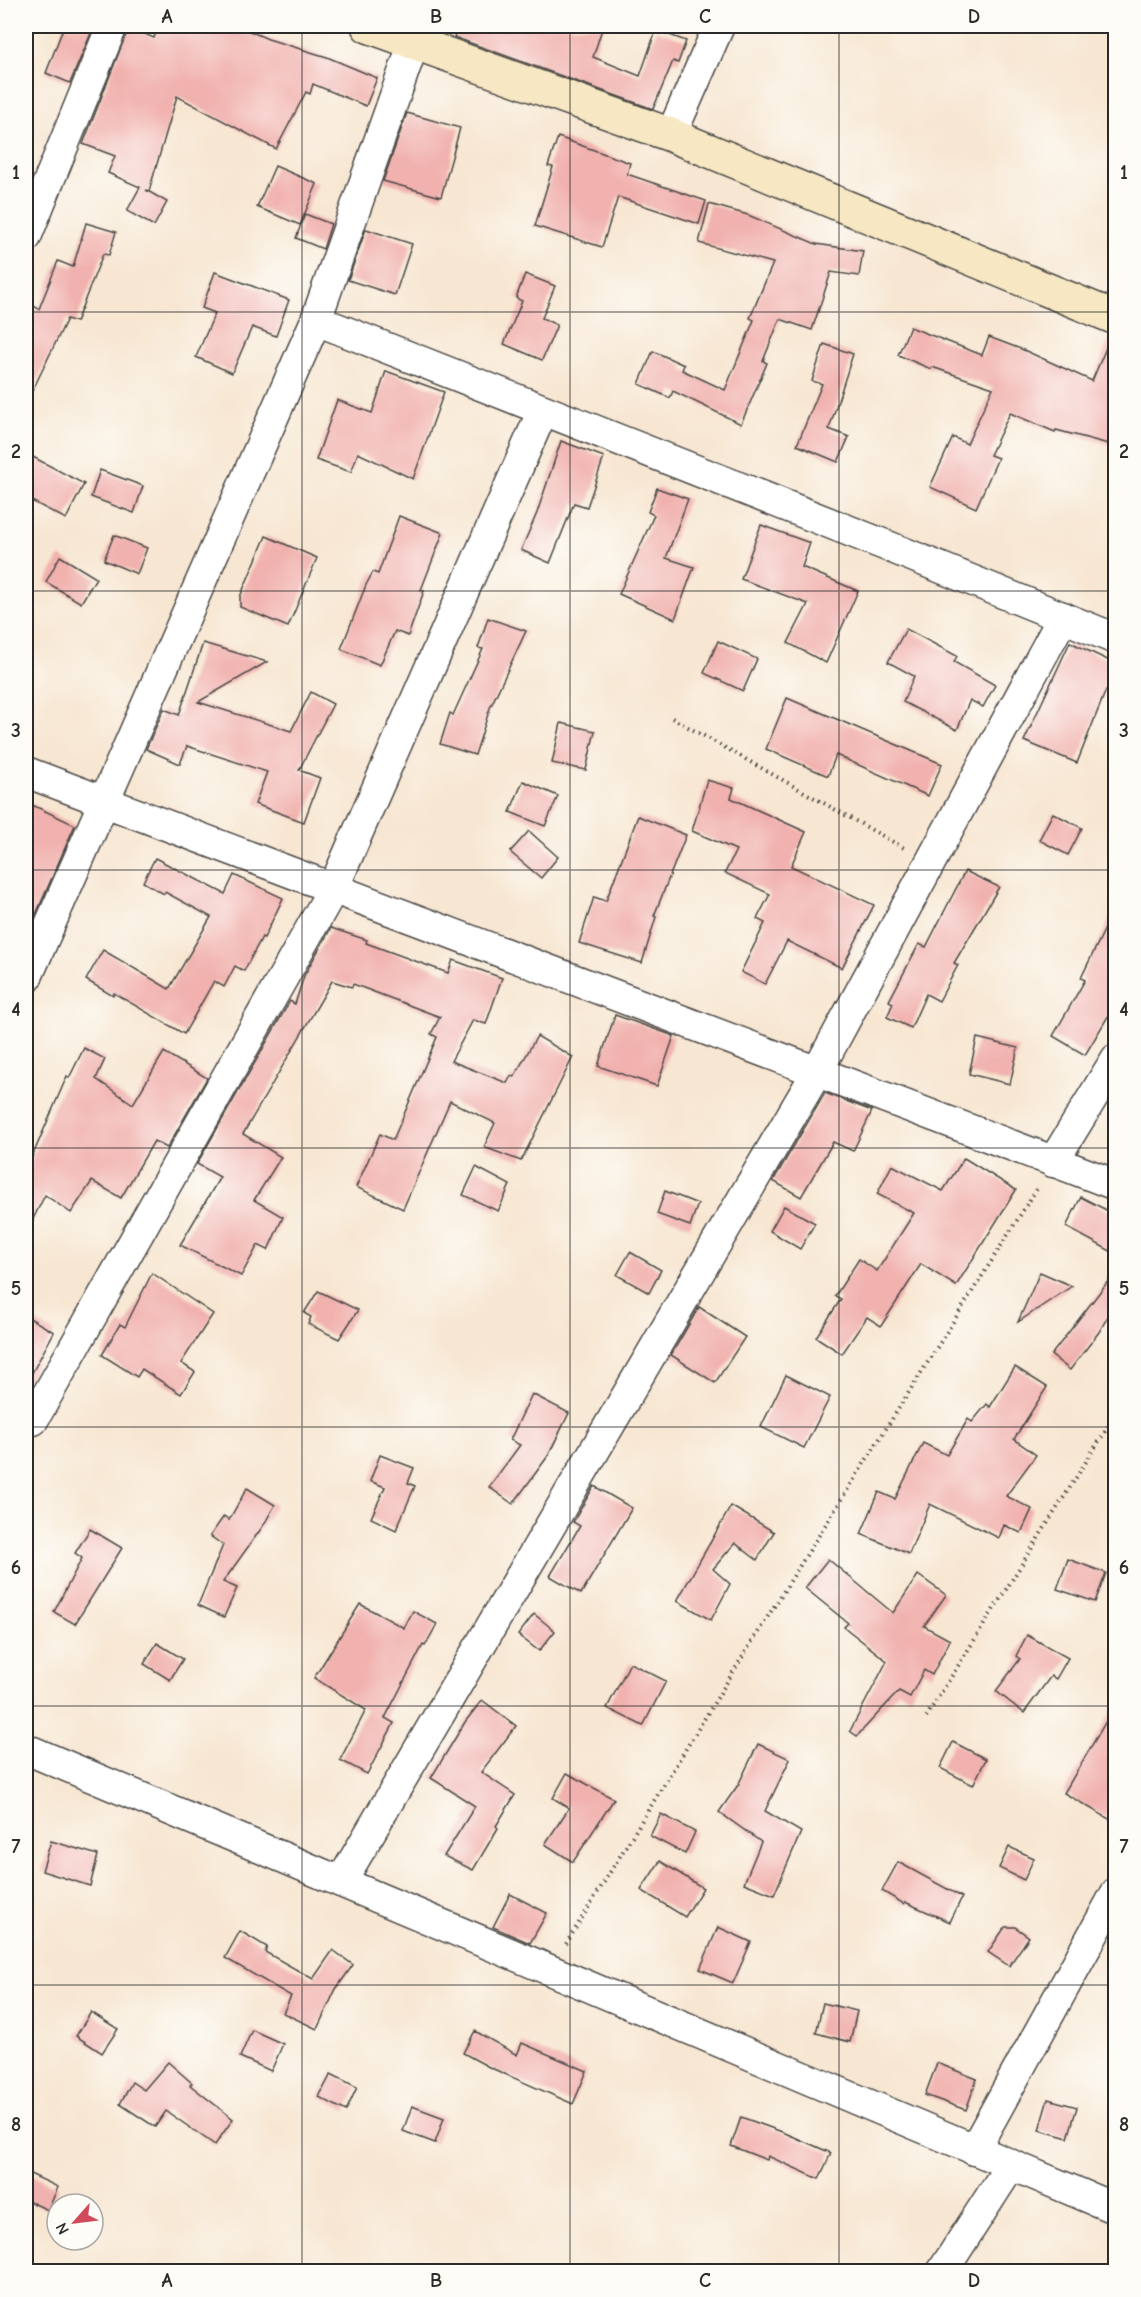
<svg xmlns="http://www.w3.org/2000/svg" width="1141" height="2297" font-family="'Comic Neue',sans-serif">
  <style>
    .building { fill: #f1b1ae }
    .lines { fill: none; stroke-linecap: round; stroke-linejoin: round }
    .street-casing { stroke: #4a4744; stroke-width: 33 }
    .secondary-casing { stroke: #4a4744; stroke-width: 36 }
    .path { stroke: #4a4744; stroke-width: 4; stroke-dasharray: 1.5 4.5; stroke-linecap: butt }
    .street { stroke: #fff; stroke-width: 30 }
    .secondary { stroke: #f7e8c3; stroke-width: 33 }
    .grid { fill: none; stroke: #2b2b2b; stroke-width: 1.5; stroke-opacity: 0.55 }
    .neatline { fill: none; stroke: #2b2b2b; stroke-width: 2 }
    .grid-label { font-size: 20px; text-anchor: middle; font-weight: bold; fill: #2b2b2b }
  </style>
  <rect width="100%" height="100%" fill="#fdfcf7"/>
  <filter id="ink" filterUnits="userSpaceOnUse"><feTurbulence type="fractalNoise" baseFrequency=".0167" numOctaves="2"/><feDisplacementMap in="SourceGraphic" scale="12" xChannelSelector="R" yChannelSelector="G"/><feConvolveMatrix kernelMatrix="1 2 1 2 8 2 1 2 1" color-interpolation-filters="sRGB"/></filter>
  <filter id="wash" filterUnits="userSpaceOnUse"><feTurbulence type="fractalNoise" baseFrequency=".008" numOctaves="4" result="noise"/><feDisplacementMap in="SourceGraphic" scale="24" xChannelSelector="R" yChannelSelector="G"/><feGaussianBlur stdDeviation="1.35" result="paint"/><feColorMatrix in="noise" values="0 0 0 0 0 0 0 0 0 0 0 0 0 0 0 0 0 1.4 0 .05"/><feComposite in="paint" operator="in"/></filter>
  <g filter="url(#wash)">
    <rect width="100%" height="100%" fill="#f7e6d1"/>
    <g id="blocks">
      <g class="building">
        <polygon points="64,26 94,26 70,83 46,73"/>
        <polygon points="158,26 238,26 268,39 327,57 377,78 366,106 313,84 310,94 306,92 276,149 177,96 149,191 146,190 167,202 154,226 127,211 140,187 108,173 115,156 83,144 129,27 154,38"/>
        <polygon points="458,26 603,26 593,57 640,76 656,30 686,41 678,63 673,61 653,109 454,37"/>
        <polygon points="407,113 460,128 441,197 383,181"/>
        <polygon points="558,137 630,163 627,174 706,201 699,224 618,197 602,247 535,226 553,167 548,166"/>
        <polygon points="275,166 317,184 300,225 257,207"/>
        <polygon points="709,204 748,215 816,244 863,251 859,276 831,272 812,330 780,319 763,361 767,363 741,424 673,391 670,398 639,384 653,351 684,365 682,370 725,390 754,320 750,318 773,263 699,243"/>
        <polygon points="305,214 331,224 323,249 296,238"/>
        <polygon points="86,223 116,232 109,255 103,254 76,322 67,319 26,404 26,302 39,309 58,261 73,267"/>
        <polygon points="366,229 412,244 395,295 348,280"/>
        <polygon points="215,272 289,300 276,336 252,327 232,373 196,357 215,313 202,308"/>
        <polygon points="525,274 555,286 542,318 557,325 542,360 504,344 522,301 516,298"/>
        <polygon points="910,327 982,355 989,337 1026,351 1092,381 1111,336 1116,336 1116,446 1056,430 1055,432 1010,413 990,455 998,458 976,508 930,487 953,437 967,444 993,388 932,367 931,369 898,355"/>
        <polygon points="824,344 853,354 829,429 849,437 838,462 797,445 822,384 812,381"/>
        <polygon points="386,371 444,392 413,479 358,453 351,472 316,460 337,400 372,413"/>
        <polygon points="561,441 604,457 587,507 574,503 550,563 521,550 537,513"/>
        <polygon points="33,457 84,484 66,519 26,498 26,472"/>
        <polygon points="100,470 143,486 134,513 91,497"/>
        <polygon points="657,488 688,499 666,558 694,567 675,619 619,594 654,515 648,512"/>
        <polygon points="399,516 443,533 421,590 424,591 408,636 395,631 380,665 341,649 366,585 373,572 378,574"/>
        <polygon points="761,525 810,543 802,567 858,591 826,663 788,643 808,604 741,579"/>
        <polygon points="114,535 147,548 137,574 104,560"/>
        <polygon points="266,536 317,558 288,627 240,607 240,597"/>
        <polygon points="60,556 96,578 81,603 46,582"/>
        <polygon points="488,618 526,631 490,708 475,755 440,744 450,713 453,715 483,649 478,648"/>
        <polygon points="906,629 957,656 954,662 995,685 983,707 970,700 957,730 903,702 914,676 888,662"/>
        <polygon points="718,641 757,659 743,691 704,673"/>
        <polygon points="1070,642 1116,664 1116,694 1106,690 1077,763 1024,741"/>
        <polygon points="203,643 267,662 198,702 291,731 311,692 333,704 299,770 320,778 304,822 255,804 267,772 187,746 180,764 146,749 164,709 179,715"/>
        <polygon points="787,698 942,764 928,796 836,755 828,776 766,749"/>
        <polygon points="561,723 595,731 586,770 552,763"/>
        <polygon points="707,780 734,788 731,798 806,832 791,866 874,905 842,968 787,941 765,984 741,972 765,923 757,919 770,894 725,873 736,850 692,831"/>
        <polygon points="523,781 558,796 545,826 510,812"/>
        <polygon points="26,802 75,825 26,937"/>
        <polygon points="1053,813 1082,828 1068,855 1039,840"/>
        <polygon points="638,816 686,835 654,916 656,917 642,963 579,943 594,897 606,901"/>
        <polygon points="529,831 558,857 541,878 510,852"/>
        <polygon points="155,858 225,894 234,875 283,898 264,938 262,937 244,971 235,966 224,987 214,981 184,1034 114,993 113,996 86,980 103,950 169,989 211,917 165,892 164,894 143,882"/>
        <polygon points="965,871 999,887 954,963 958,965 939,1001 926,994 911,1028 887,1017 893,1003 889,1001 919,944 926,947"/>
        <polygon points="1116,906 1116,1003 1085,1055 1053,1036 1085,980 1081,978"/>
        <polygon points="331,928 367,940 366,943 448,973 453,960 502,978 486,1024 473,1020 451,1061 507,1083 511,1076 514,1077 537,1036 573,1057 521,1161 484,1147 495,1123 450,1101 403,1209 356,1187 380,1134 393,1140 437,1037 431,1034 440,1017 353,984 352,987 332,981 243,1134 281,1157 254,1200 283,1217 268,1250 258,1245 241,1276 180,1245 220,1177 197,1164 290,1001 295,1004 304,976"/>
        <polygon points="615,1015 674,1036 657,1086 598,1066"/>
        <polygon points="977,1038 1018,1048 1010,1084 969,1074"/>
        <polygon points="84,1048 105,1059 96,1079 133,1104 164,1052 207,1078 167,1148 154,1141 121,1198 92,1181 71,1213 45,1195 26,1233 26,1171 67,1076 69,1078"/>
        <polygon points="825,1093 872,1111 853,1151 833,1142 801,1197 773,1181"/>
        <polygon points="964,1158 1016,1190 956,1286 921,1264 881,1326 867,1317 842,1354 816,1337 841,1299 835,1296 859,1259 877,1271 914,1213 877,1194 892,1165 943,1191"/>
        <polygon points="476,1167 510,1185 498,1211 463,1195"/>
        <polygon points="665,1191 698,1204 690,1226 657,1214"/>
        <polygon points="1081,1197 1116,1215 1116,1254 1066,1227"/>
        <polygon points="784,1206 815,1223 800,1249 770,1231"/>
        <polygon points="630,1252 661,1270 649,1293 617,1275"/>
        <polygon points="1116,1271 1116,1302 1099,1332 1070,1370 1051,1355"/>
        <polygon points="1040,1272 1072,1286 1018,1322"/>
        <polygon points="152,1273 213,1314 181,1363 195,1372 181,1394 142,1369 137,1377 102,1355 120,1324 125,1327"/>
        <polygon points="318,1291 358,1310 339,1339 308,1324 311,1317 304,1313"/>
        <polygon points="699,1307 745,1337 715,1383 671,1355"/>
        <polygon points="26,1316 54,1332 26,1384"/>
        <polygon points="1015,1367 1047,1387 1014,1439 1036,1455 1006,1496 1032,1509 1021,1533 1004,1525 999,1538 930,1504 909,1554 861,1534 879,1492 895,1499 923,1443 947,1455 968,1419 972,1422 987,1404 990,1407"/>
        <polygon points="786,1375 830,1397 804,1448 761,1427"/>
        <polygon points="532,1394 569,1413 548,1456 513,1504 489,1487 520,1445 510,1440"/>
        <polygon points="380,1455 414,1468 408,1483 415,1486 396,1530 371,1518 385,1487 370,1481"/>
        <polygon points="594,1486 632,1508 581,1594 550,1576 580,1526 573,1522"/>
        <polygon points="247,1488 275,1505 263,1526 223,1582 237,1588 224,1617 198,1605 223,1545 210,1536 224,1516 229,1520"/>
        <polygon points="731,1506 774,1532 757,1560 735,1543 713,1569 730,1584 711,1620 677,1601"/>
        <polygon points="90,1529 122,1548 75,1624 54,1612 82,1558 75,1553"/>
        <polygon points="828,1559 893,1613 918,1575 946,1595 924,1626 950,1640 932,1675 924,1670 910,1697 899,1691 857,1736 850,1731 887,1661 844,1627 848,1623 805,1588"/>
        <polygon points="1068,1559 1106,1573 1095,1602 1057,1589"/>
        <polygon points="360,1604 404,1628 413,1611 437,1624 425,1646 423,1645 385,1718 394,1723 367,1774 340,1760 366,1710 314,1678"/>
        <polygon points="534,1614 555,1631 539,1651 518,1635"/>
        <polygon points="1027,1635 1068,1658 1056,1679 1051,1676 1024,1713 996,1691 1020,1659 1016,1656"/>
        <polygon points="157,1643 183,1659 170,1680 144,1664"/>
        <polygon points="630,1663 666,1681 643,1726 607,1708"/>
        <polygon points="482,1700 516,1726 481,1772 515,1795 496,1826 498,1828 473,1870 444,1856 475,1806 431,1778 465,1722"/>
        <polygon points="1116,1704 1116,1823 1064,1793"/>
        <polygon points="953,1742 986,1759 973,1785 940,1768"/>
        <polygon points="758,1744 790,1759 765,1811 801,1832 774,1895 744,1883 761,1842 719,1812 738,1785"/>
        <polygon points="567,1773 614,1799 573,1862 545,1844 569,1808 553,1798"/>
        <polygon points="661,1814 695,1832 685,1854 650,1836"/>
        <polygon points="51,1841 98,1855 90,1886 42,1871"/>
        <polygon points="1009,1847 1034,1858 1024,1880 999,1868"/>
        <polygon points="660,1861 703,1888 685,1917 641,1890"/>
        <polygon points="898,1862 962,1897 950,1922 905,1902 904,1904 882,1891"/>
        <polygon points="510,1894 547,1913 530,1943 493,1927"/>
        <polygon points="718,1927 751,1942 733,1983 700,1969"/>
        <polygon points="1005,1927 1015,1927 1029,1937 1009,1966 988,1952"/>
        <polygon points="240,1931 267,1947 265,1952 313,1979 333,1950 353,1965 336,1989 317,2029 283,2013 291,1996 225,1958"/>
        <polygon points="823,2003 857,2011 850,2042 816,2033"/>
        <polygon points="91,2012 118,2029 102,2053 76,2036"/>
        <polygon points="252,2030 283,2044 271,2071 240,2057"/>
        <polygon points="475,2031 517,2055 522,2043 587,2071 573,2104 489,2067 463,2053"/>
        <polygon points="168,2062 192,2083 190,2085 233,2119 215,2145 166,2111 155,2127 120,2104 132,2082 144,2090"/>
        <polygon points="937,2063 977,2079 966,2110 925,2095"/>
        <polygon points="331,2074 357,2087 346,2111 319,2097"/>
        <polygon points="1048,2099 1077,2107 1068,2138 1039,2130"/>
        <polygon points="412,2106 444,2118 435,2143 403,2131"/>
        <polygon points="741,2117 785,2133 831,2153 819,2179 768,2156 767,2160 731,2146"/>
        <polygon points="26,2172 58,2187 48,2210 26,2200"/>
      </g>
    </g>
  </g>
  <g filter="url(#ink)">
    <use href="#blocks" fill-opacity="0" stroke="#4a4744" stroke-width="1.5"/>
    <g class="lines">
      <defs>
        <g id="street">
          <polyline points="671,135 719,26"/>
          <polyline points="26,237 112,26"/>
          <polyline points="316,320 885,545 1116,639"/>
          <polyline points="26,772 1116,1185"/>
          <polyline points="26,979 316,320 414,42"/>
          <polyline points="1053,1162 1116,1059"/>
          <polyline points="33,1420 333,889 543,410"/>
          <polyline points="26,1749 1116,2209"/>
          <polyline points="341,1882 817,1072 1063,617"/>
          <polyline points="974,2150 1116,1893"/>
          <polyline points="942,2272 1011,2165"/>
        </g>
        <polyline id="secondary" points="368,26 671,135 1116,318"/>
      </defs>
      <use href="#street" class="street-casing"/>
      <use href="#secondary" class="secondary-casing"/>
      <g class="path">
        <polyline points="672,718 904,848"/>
        <polyline points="926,1717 1116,1414"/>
        <polyline points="566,1944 743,1656 1038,1187"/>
      </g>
      <use href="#street" class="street"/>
      <use href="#secondary" class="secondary"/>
    </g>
  </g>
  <path class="grid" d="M 302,26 L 302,2272M 570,26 L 570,2272M 839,26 L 839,2272M 26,312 L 1116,312M 26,591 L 1116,591M 26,870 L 1116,870M 26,1148 L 1116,1148M 26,1427 L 1116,1427M 26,1706 L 1116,1706M 26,1985 L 1116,1985"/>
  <rect width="1141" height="2297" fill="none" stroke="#fdfcf7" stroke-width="66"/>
  <g transform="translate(75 2222) rotate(242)"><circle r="28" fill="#fdfcf7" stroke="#a9a8a5" stroke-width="1.5"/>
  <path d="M0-4.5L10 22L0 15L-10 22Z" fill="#d1495b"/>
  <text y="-9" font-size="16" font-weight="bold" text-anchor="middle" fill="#2b2b2b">N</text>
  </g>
  <rect x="33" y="33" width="1075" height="2231" class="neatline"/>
  <g class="grid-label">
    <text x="167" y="23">A</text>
    <text x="436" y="23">B</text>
    <text x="705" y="23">C</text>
    <text x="974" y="23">D</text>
    <text x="16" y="179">1</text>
    <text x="1124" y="179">1</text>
    <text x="16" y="458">2</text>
    <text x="1124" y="458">2</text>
    <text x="16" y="737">3</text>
    <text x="1124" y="737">3</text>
    <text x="16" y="1016">4</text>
    <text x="1124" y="1016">4</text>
    <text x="16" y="1295">5</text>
    <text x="1124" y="1295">5</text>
    <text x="16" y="1574">6</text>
    <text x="1124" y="1574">6</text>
    <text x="16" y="1853">7</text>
    <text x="1124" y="1853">7</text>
    <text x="16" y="2131">8</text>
    <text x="1124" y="2131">8</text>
    <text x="167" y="2287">A</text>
    <text x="436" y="2287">B</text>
    <text x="705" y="2287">C</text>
    <text x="974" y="2287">D</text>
  </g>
</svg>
